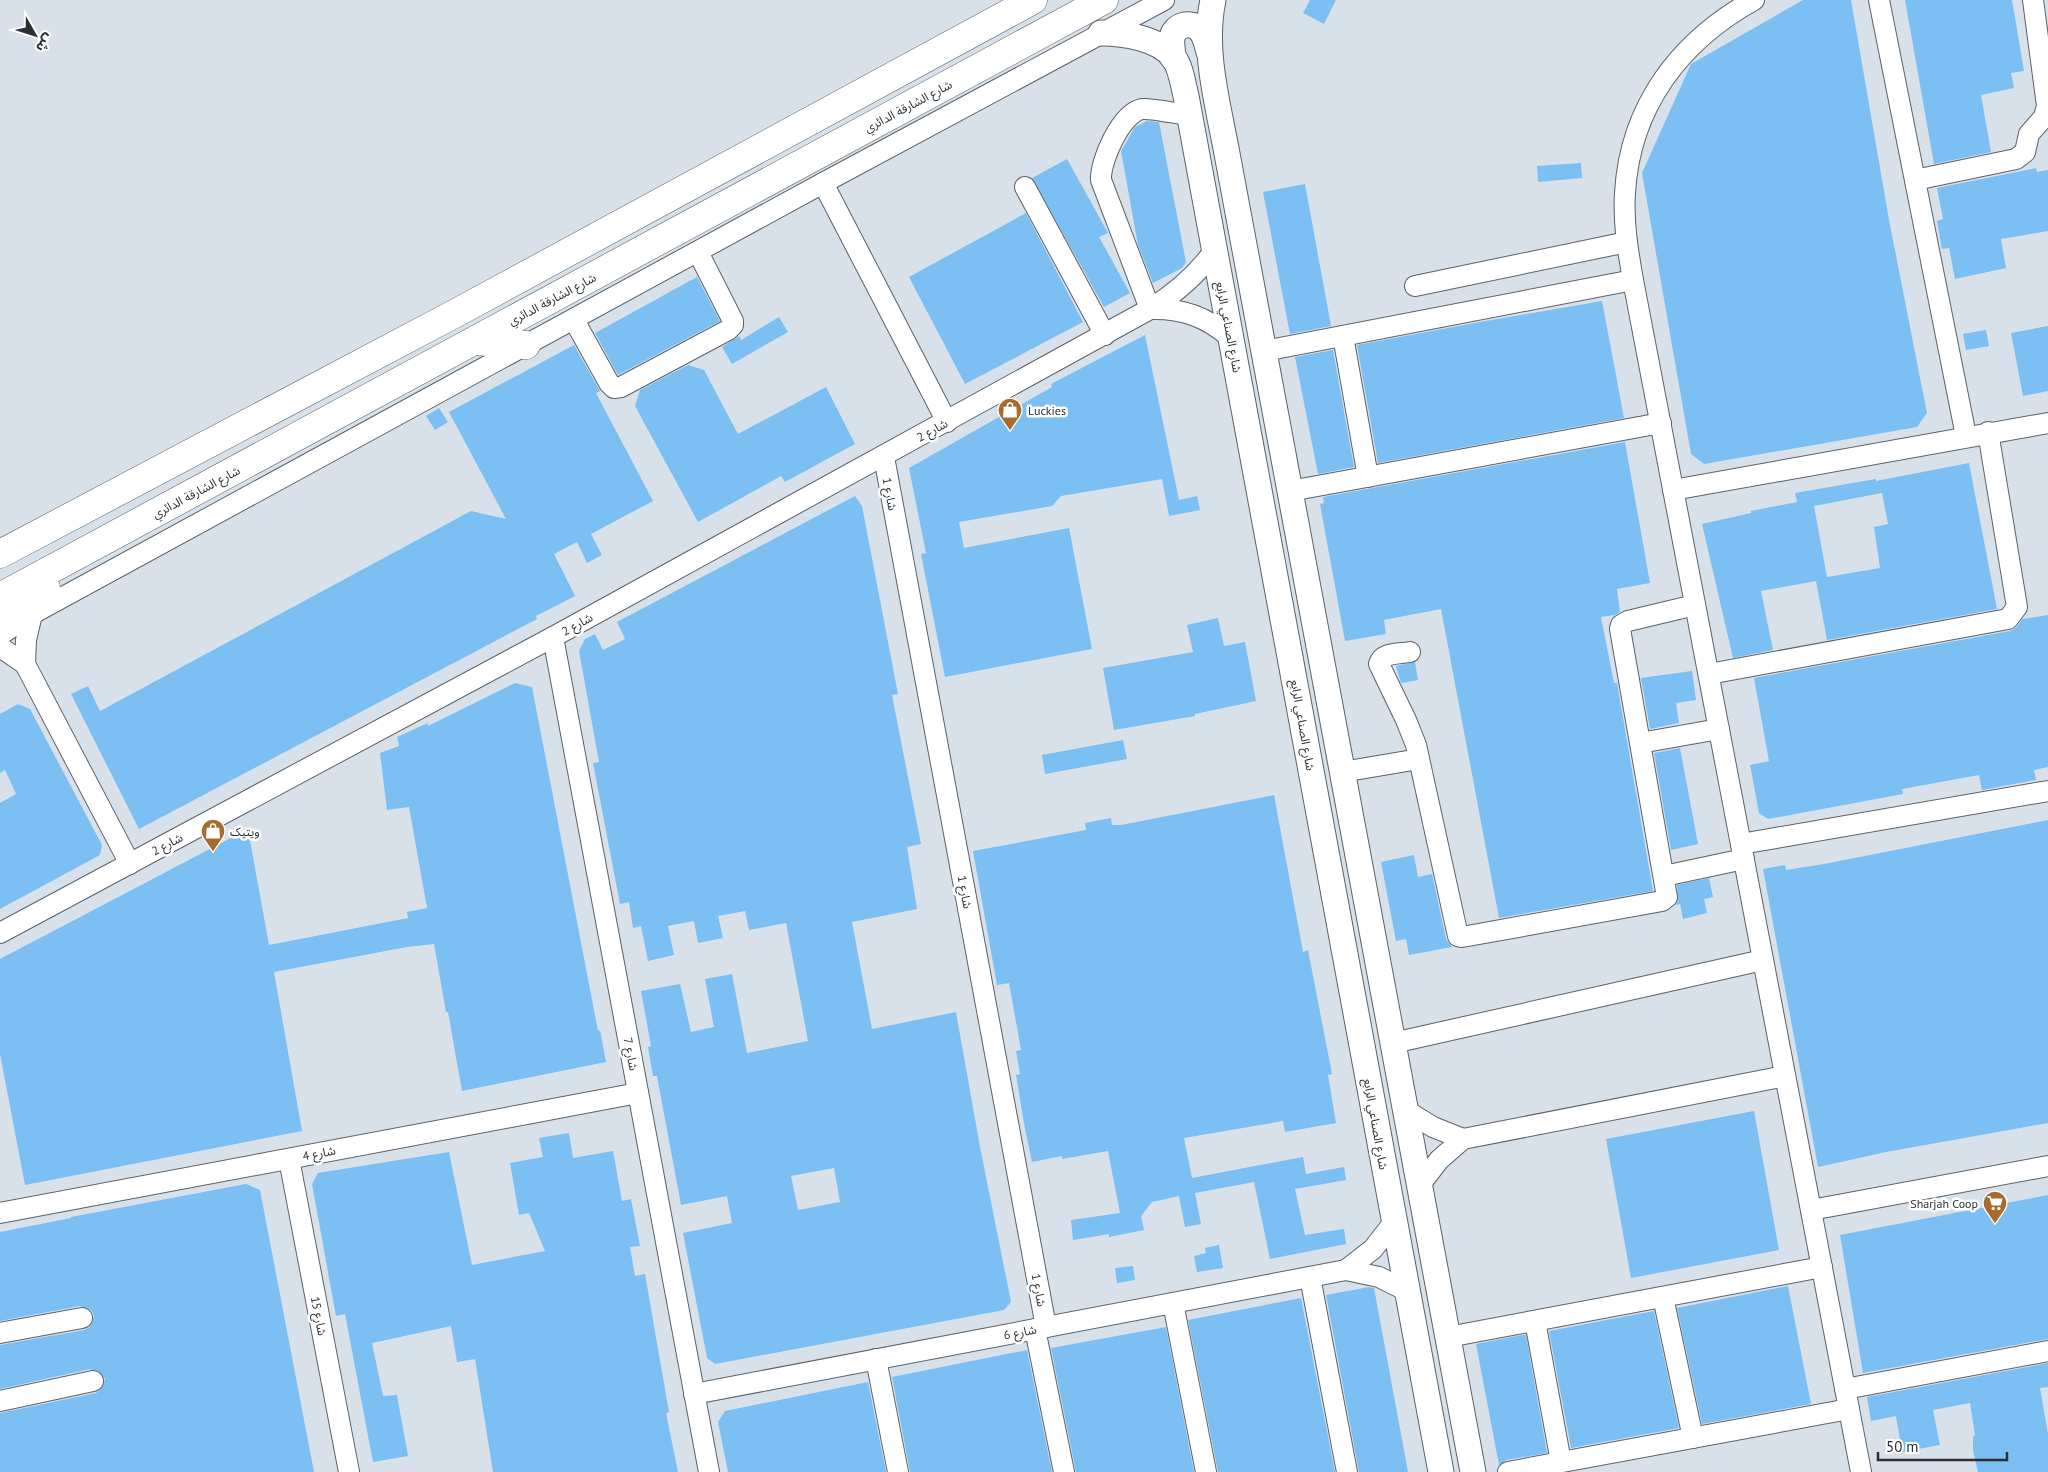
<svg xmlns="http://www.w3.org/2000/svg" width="2048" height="1472" font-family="'PT Sans','Noto Sans Arabic',sans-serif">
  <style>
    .building { fill: #7bbff3; fill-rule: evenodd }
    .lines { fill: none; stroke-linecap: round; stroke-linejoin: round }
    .minor-casing { stroke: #5a6168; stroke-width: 22 }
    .major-casing { stroke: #5a6168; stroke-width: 27 }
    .highway-casing { stroke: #5a6168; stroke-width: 29 }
    .minor { stroke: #fff; stroke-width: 20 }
    .major { stroke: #fff; stroke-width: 25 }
    .highway { stroke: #fff; stroke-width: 28 }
    .labels { text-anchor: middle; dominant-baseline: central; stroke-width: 5; stroke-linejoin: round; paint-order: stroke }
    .street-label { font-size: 12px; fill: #2c2f32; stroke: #fff }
    .poi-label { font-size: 12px; fill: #2c2f32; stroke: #fff; text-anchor: start }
  </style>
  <rect width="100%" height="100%" fill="#d8e1e9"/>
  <g class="building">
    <polygon points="1310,0 1336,0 1324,24 1303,13"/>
    <polygon points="1803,0 1851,0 1889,220 1927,413 1917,427 1704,464 1691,454 1642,173 1691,64"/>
    <polygon points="1905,0 2012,0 2024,71 2011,73 2014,88 1981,95 1991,152 1934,164"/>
    <polygon points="1147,121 1159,122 1186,262 1182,268 1153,283 1138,245 1121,151 1135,127"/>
    <polygon points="1067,159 1108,233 1099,237 1130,293 1104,307 1032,178"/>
    <polygon points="1581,163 1582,178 1538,182 1537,166"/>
    <polygon points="2036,168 2037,172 2048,170 2048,231 2001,239 2006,268 1955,279 1949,248 1942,249 1937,221 1943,219 1937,188"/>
    <polygon points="1305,184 1331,326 1290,334 1263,192"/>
    <polygon points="1026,213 1083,322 965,384 909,277"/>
    <polygon points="697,277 720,321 618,375 595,333"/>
    <polygon points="1602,301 1624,418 1378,463 1357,345 1480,322"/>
    <polygon points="779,317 788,332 732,364 722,347 739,336 741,340"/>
    <polygon points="2048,326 2048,391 2023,396 2011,333"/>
    <polygon points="1986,330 1989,346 1966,350 1963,334"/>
    <polygon points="1145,335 1179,500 1197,496 1200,510 1169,516 1162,479 1061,496 1052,506 959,522 964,548 1069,528 1092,649 945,677 921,554 926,553 909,468 1052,387 1051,384"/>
    <polygon points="574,345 600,391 596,393 653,501 591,534 602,555 587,563 577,542 554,554 575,596 536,616 537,619 139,829 71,694 88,686 100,711 471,511 506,519 449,412"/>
    <polygon points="1333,350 1354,467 1318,474 1295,357"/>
    <polygon points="688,365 704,370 738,434 826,387 855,444 785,482 781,476 698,522 635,406 640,390"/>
    <polygon points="439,408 448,422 435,430 426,416"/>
    <polygon points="1625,442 1650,583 1617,589 1620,612 1615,615 1601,617 1614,683 1617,683 1653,891 1499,918 1441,609 1384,620 1386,634 1345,641 1320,504 1324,503 1323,497"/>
    <path d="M 1969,463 L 1997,609 L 1827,640 L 1816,581 L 1761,591 L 1773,650 L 1733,658 L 1702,524 L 1751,513 L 1751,511 L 1797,502 L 1795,493 L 1876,479 L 1876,481 ZM 1882,493 L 1888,524 L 1874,527 L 1880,568 L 1827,577 L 1814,506 Z"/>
    <path d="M 855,496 L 862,506 L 898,694 L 892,695 L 921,844 L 907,847 L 917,909 L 852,922 L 872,1029 L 956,1012 L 980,1147 L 1011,1302 L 1004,1310 L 715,1364 L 707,1358 L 683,1233 L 732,1223 L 727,1196 L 681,1205 L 657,1076 L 653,1076 L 648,1047 L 651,1046 L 641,991 L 680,984 L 691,1032 L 714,1027 L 705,979 L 732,974 L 747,1053 L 808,1041 L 786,923 L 749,930 L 745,911 L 718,916 L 723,938 L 698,943 L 694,921 L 668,926 L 674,955 L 648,961 L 641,926 L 633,928 L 629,902 L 620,904 L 593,763 L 599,762 L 579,651 L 585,639 L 595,634 L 603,650 L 625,639 L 617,622 ZM 834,1168 L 840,1202 L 798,1210 L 791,1176 Z"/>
    <polygon points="2048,615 2048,767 2034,770 2036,780 1982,790 1979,775 1902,789 1903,794 1768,819 1759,813 1750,765 1769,761 1754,678 2010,631 2017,627 2022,619"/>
    <polygon points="1218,618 1224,646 1245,642 1256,701 1195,714 1195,716 1114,730 1103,668 1193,652 1187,625"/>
    <polygon points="1415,662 1418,680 1401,683 1396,666"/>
    <polygon points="1692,671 1696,700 1676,703 1679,723 1650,729 1641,678"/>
    <polygon points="515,683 532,687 598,1031 600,1030 606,1062 462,1091 448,1012 446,1012 434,944 407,947 274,972 302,1131 25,1185 0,1054 0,959 248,829 269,945 408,918 407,912 427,908 409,807 387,810 380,753 399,746 397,737 428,723 428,726"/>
    <polygon points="18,704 30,709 102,845 100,855 0,909 0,803 16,794 5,770 0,773 0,714"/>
    <polygon points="1123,740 1127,759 1045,774 1042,755"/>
    <polygon points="1680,748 1698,844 1671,850 1654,753"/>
    <polygon points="1274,795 1303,952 1308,950 1332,1074 1328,1075 1336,1123 1285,1132 1283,1121 1184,1138 1192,1178 1303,1157 1306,1174 1344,1167 1346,1180 1295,1189 1305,1235 1344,1229 1346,1244 1270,1259 1254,1182 1195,1193 1201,1224 1185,1227 1179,1196 1152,1202 1141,1216 1144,1230 1109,1237 1109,1234 1073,1240 1071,1220 1120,1213 1108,1151 1062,1159 1062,1156 1032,1162 1025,1129 1016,1075 1020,1074 1016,1051 1021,1050 1009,983 997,985 973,851 1086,830 1085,823 1111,818 1112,825 1121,825"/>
    <polygon points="2048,820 2048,1123 1886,1152 1818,1167 1763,869 1785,865 1786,870 1824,864"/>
    <polygon points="1414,855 1418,877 1432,874 1446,939 1452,947 1409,955 1406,939 1396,941 1381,862"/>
    <polygon points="1709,878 1713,897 1704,899 1707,913 1683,919 1680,904 1675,905 1678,901 1677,885"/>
    <polygon points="1754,1111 1779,1250 1631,1278 1606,1139"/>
    <polygon points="569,1133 573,1158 613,1151 622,1201 631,1199 640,1246 630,1247 635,1276 645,1274 669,1412 666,1413 678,1472 493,1472 475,1359 457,1362 451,1326 372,1343 383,1396 397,1395 408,1456 373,1462 345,1314 336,1316 312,1184 318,1173 449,1152 472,1265 545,1251 529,1213 519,1215 510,1163 543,1157 539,1138"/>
    <polygon points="246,1184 260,1190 314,1472 0,1472 0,1413 96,1393 101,1389 105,1379 101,1373 90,1369 0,1389 0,1345 84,1330 90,1327 94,1316 91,1310 80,1306 0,1321 0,1232 71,1218 71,1217"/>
    <polygon points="2048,1195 2048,1339 1863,1373 1840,1235"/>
    <polygon points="1219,1245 1223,1268 1197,1272 1194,1256 1206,1253 1205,1248"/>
    <polygon points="1133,1266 1135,1280 1117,1283 1115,1268"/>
    <polygon points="1788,1286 1811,1404 1702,1424 1677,1308"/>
    <polygon points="1369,1287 1374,1288 1408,1472 1359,1472 1326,1295"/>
    <polygon points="1301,1298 1335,1472 1218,1472 1188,1320"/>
    <polygon points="1654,1311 1679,1428 1571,1448 1549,1331"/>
    <polygon points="1166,1327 1194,1472 1076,1472 1051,1348"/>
    <polygon points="1522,1335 1526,1335 1547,1453 1506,1460 1499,1465 1476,1344"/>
    <polygon points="1027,1350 1052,1472 910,1472 892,1377"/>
    <polygon points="2048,1363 2048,1387 2040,1388 2048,1434 2048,1472 1978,1472 1973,1451 1973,1436 1975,1435 1970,1403 1933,1410 1940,1445 1902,1452 1896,1416 1871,1421 1867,1397"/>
    <polygon points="868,1382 886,1472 728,1472 718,1422 725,1411"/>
  </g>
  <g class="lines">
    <defs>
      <g id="minor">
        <path d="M 1754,0 C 1680,41 1630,106 1625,193 C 1623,223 1628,251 1633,280 L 1861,1472"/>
        <polyline points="1879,0 1966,436"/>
        <polyline points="1915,180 2016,159 2025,152 2029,134 2044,117 2047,106 2033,0"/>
        <polyline points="823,183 947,422"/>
        <polyline points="1025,187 1105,335"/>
        <polyline points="1415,286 1627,242"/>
        <path d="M 1150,309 L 1101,180 C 1100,161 1121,113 1142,109 C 1152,108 1178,114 1189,115"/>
        <path d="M 1150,309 C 1183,308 1207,317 1232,339"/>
        <polyline points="574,320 609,383 614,388 621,387 728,330 733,325 733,321 698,252"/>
        <polyline points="1343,336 1368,477"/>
        <polyline points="1264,351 1633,280"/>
        <polyline points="884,457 1046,1327"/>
        <polyline points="1673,490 2048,423"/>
        <polyline points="1290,491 1661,423"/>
        <polyline points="0,635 32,614 823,183 1164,0"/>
        <polyline points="553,637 709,1472"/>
        <polyline points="0,647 25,664 130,864"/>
        <path d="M 1410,652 C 1399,654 1382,652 1379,664 L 1406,720 L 1416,745 L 1458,936 L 1462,937 L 1662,901 L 1667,897 L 1620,629 L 1621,625 L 1628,621 L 1695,605"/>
        <polyline points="25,664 26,640 32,614"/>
        <polyline points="1709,674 2008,619 2017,607 1988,432"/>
        <polyline points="1640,743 1719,729"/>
        <polyline points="1342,772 1419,759"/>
        <polyline points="1741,844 2048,791"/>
        <polyline points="1664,876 1744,859"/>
        <path d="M 0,933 L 553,637 L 1150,309 C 1176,293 1196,276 1214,251"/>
        <polyline points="1393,1043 1763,960"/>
        <polyline points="1407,1111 1433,1127 1463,1139"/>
        <polyline points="289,1159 349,1472"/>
        <polyline points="1419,1186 1439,1160 1463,1139 1785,1076"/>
        <polyline points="1811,1210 2048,1166"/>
        <polyline points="0,1213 638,1093"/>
        <polyline points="1346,1270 1373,1249 1394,1222"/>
        <polyline points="1310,1277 1347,1472"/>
        <polyline points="1663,1297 1693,1438"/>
        <polyline points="1173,1303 1206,1472"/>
        <polyline points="1535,1321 1561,1462"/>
        <polyline points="1035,1329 1064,1472"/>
        <polyline points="0,1333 82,1318"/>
        <polyline points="1448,1337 1822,1267"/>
        <polyline points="876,1359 898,1472"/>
        <polyline points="1845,1389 2048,1351"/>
        <polyline points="694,1394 1346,1270 1379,1277 1409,1292"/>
        <polyline points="0,1401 93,1381"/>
        <polyline points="1508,1472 1849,1409"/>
      </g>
      <g id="major">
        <path d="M 1213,0 C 1202,51 1219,108 1228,159 L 1473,1472"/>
        <path d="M 1101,33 C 1123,33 1159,38 1174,58 C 1181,68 1183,84 1186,96 L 1441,1472"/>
        <path d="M 1173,58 C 1173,52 1171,44 1172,38 C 1174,25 1191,20 1200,30 C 1205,35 1207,45 1209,52"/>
      </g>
      <g id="highway">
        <polyline points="476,341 526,345"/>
        <polyline points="0,554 456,313 1033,0"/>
        <polyline points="0,597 1104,0"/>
        <polyline points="0,620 46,588"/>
      </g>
    </defs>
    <use href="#minor" class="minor-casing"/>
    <use href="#major" class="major-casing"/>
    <use href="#highway" class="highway-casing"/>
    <use href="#minor" class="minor"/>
    <use href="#major" class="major"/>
    <use href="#highway" class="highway"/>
  </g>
  <defs>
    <symbol id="shop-pin" viewBox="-11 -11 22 30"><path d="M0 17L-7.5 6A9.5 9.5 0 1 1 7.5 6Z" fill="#a86b2e" stroke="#fff"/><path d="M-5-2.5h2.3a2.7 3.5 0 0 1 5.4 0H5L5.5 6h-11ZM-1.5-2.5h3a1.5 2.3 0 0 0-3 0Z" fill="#fff"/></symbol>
    <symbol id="supermarket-pin" viewBox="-11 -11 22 30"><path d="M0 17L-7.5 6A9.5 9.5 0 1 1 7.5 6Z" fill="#a86b2e" stroke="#fff"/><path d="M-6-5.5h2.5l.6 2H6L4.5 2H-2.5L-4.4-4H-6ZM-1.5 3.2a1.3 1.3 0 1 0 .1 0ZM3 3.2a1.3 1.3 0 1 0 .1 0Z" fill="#fff"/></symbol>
  </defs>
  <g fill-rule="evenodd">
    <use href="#shop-pin" x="996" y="396" width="28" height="38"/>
    <use href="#shop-pin" x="199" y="817" width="28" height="38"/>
    <use href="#supermarket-pin" x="1981" y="1189" width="28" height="38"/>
  </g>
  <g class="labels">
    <g class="street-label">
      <text transform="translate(908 106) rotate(-28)">شارع الشارقة الدائري</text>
      <text transform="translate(552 299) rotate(-28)">شارع الشارقة الدائري</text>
      <text transform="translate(1229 327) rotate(79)">شارع الصناعي الرابع</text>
      <text transform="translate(932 430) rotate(-29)">شارع 2</text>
      <text transform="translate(196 492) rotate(-28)">شارع الشارقة الدائري</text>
      <text transform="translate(890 494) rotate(79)">شارع 1</text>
      <text transform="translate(577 624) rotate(-29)">شارع 2</text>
      <text transform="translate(1303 725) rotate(80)">شارع الصناعي الرابع</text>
      <text transform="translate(167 844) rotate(-28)">شارع 2</text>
      <text transform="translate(965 892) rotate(79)">شارع 1</text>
      <text transform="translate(631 1054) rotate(79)">شارع 7</text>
      <text transform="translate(1376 1124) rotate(80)">شارع الصناعي الرابع</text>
      <text transform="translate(319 1153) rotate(-11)">شارع 4</text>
      <text transform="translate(1039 1290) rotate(79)">شارع 1</text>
      <text transform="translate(319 1316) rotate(79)">شارع 15</text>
      <text transform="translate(1020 1332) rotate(-11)">شارع 6</text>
    </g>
    <g class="poi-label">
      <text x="1028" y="410">Luckies</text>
      <text x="230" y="831">ویتیک</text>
      <text x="1978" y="1203" text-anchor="end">Sharjah Coop</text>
    </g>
  </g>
  <g transform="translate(35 35) rotate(129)" stroke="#ffffff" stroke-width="4" paint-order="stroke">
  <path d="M0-4L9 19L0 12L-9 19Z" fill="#2c2f32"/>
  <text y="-8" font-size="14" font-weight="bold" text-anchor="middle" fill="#2c2f32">ش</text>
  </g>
  <path d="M1878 1452v8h129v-8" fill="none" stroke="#2c2f32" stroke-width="2.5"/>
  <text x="1886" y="1452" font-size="15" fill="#2c2f32" stroke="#ffffff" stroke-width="4" paint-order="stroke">50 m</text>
</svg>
